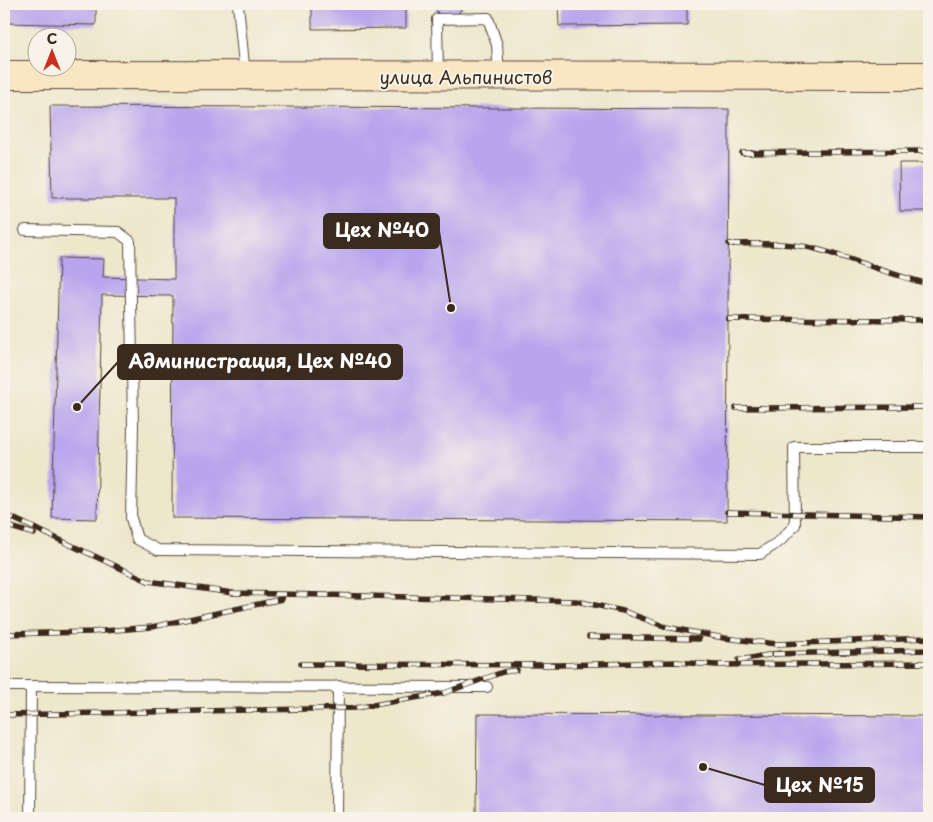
<svg xmlns="http://www.w3.org/2000/svg" width="933" height="822" font-family="'Playpen Sans',sans-serif">
  <style>
    .building { fill: #b8a5ed }
    .lines { fill: none; stroke-linecap: round; stroke-linejoin: round }
    .lane-casing { stroke: #564638; stroke-width: 12 }
    .secondary-casing { stroke: #564638; stroke-width: 30 }
    .lane { stroke: #fff; stroke-width: 10 }
    .secondary { stroke: #fbe6c4; stroke-width: 28 }
    .rail-casing { stroke: #3b2a1e; stroke-width: 5.5 }
    .rail { stroke: #f7f3e8; stroke-width: 4; stroke-dasharray: 11; stroke-linecap: butt }
    .labels { text-anchor: middle; dominant-baseline: central; stroke-width: 4; stroke-linejoin: round; paint-order: stroke }
    .street-label { font-size: 18px; fill: #3b2a1e; stroke: #f7f3e8 }
    .leader { fill: none; stroke: #3b2a1e; stroke-width: 2 }
    .callout-dot { fill: #3b2a1e; stroke: #f7f3e8; stroke-width: 2 }
    .callout { fill: #3b2a1e; stroke: #3b2a1e; stroke-width: 2 }
    .callout-label { font-size: 19px; text-anchor: middle; font-weight: bold; fill: #fff }
  </style>
  <rect width="100%" height="100%" fill="#f7f3e8"/>
  <filter id="ink" filterUnits="userSpaceOnUse"><feTurbulence type="fractalNoise" baseFrequency=".02" numOctaves="2"/><feDisplacementMap in="SourceGraphic" scale="10" xChannelSelector="R" yChannelSelector="G"/><feConvolveMatrix kernelMatrix="1 2 1 2 8 2 1 2 1" color-interpolation-filters="sRGB"/></filter>
  <filter id="wash" filterUnits="userSpaceOnUse"><feTurbulence type="fractalNoise" baseFrequency=".0096" numOctaves="4" result="noise"/><feDisplacementMap in="SourceGraphic" scale="20" xChannelSelector="R" yChannelSelector="G"/><feGaussianBlur stdDeviation="1.12" result="paint"/><feColorMatrix in="noise" values="0 0 0 0 0 0 0 0 0 0 0 0 0 0 0 0 0 1.4 0 .05"/><feComposite in="paint" operator="in"/></filter>
  <g filter="url(#wash)">
    <rect width="100%" height="100%" fill="#eee7cc"/>
    <g id="blocks">
      <g class="building">
        <polygon points="4,4 96,4 96,25 4,23"/>
        <polygon points="312,4 406,4 406,28 312,29"/>
        <polygon points="433,4 465,4 457,15 439,15"/>
        <polygon points="558,4 687,4 687,25 559,26"/>
        <polygon points="50,106 729,109 727,521 172,518 173,296 102,295 97,519 52,518 59,258 104,259 103,277 174,279 174,198 52,198"/>
        <polygon points="899,163 929,163 929,211 900,211"/>
        <polygon points="477,714 929,716 929,818 476,818"/>
      </g>
    </g>
  </g>
  <g filter="url(#ink)">
    <use href="#blocks" fill-opacity="0" stroke="#564638" stroke-width="1"/>
    <g class="lines">
      <defs>
        <g id="lane">
          <polyline points="238,4 245,75"/>
          <polyline points="438,75 437,19 488,18 497,45 499,75"/>
          <polyline points="25,230 118,232 130,241 133,426 131,518 137,539 158,550 760,554 780,541 795,525 794,447 929,447"/>
          <polyline points="4,686 487,687"/>
          <polyline points="30,818 31,686"/>
          <polyline points="337,818 338,686"/>
        </g>
        <polyline id="secondary" points="4,75 929,76"/>
      </defs>
      <use href="#lane" class="lane-casing"/>
      <use href="#secondary" class="secondary-casing"/>
      <use href="#lane" class="lane"/>
      <use href="#secondary" class="secondary"/>
      <defs>
        <g id="rail">
          <polyline points="742,153 929,151"/>
          <path d="M 729,244 C 757,244 785,242 812,248 C 852,258 889,275 929,284"/>
          <polyline points="728,319 929,320"/>
          <polyline points="736,408 929,407"/>
          <polyline points="727,512 929,517"/>
          <polyline points="4,514 148,581 233,593 576,601 623,611 666,627 724,638 777,644 929,638"/>
          <polyline points="4,525 34,534"/>
          <polyline points="4,634 91,632 152,627 282,599"/>
          <polyline points="589,637 699,639"/>
          <polyline points="773,654 929,650"/>
          <polyline points="739,660 780,653"/>
          <polyline points="301,664 558,665 676,662 716,665 929,663"/>
          <polyline points="4,715 355,708 444,693 503,672 517,670"/>
        </g>
      </defs>
      <use href="#rail" class="rail-casing"/>
      <use href="#rail" class="rail"/>
    </g>
  </g>
  <g class="labels">
    <g class="street-label">
      <text x="466" y="76">улица Альпинистов</text>
    </g>
  </g>
  <path class="leader" d="M451 308L439 231M77 407L118 362M703 767L765 785"/>
  <g class="callout-dot">
    <circle cx="451" cy="308" r="5"/>
    <circle cx="77" cy="407" r="5"/>
    <circle cx="703" cy="767" r="5"/>
  </g>
  <g class="callout">
    <rect x="324" y="214" width="115" height="34" rx="5"/>
    <rect x="118" y="345" width="284" height="34" rx="5"/>
    <rect x="765" y="768" width="109" height="34" rx="5"/>
  </g>
  <g class="callout-label">
    <text x="382" y="237">Цех №40</text>
    <text x="260" y="368">Администрация, Цех №40</text>
    <text x="820" y="792">Цех №15</text>
  </g>
  <rect width="933" height="822" fill="none" stroke="#f7f3e8" stroke-width="20"/>
  <g transform="translate(52 52)"><circle r="24" fill="#f7f3e8" stroke="#aca397"/>
  <path d="M0-4L9 19L0 12L-9 19Z" fill="#c8321e"/>
  <text y="-8" font-size="14" font-weight="bold" text-anchor="middle" fill="#3b2a1e">С</text>
  </g>
</svg>
